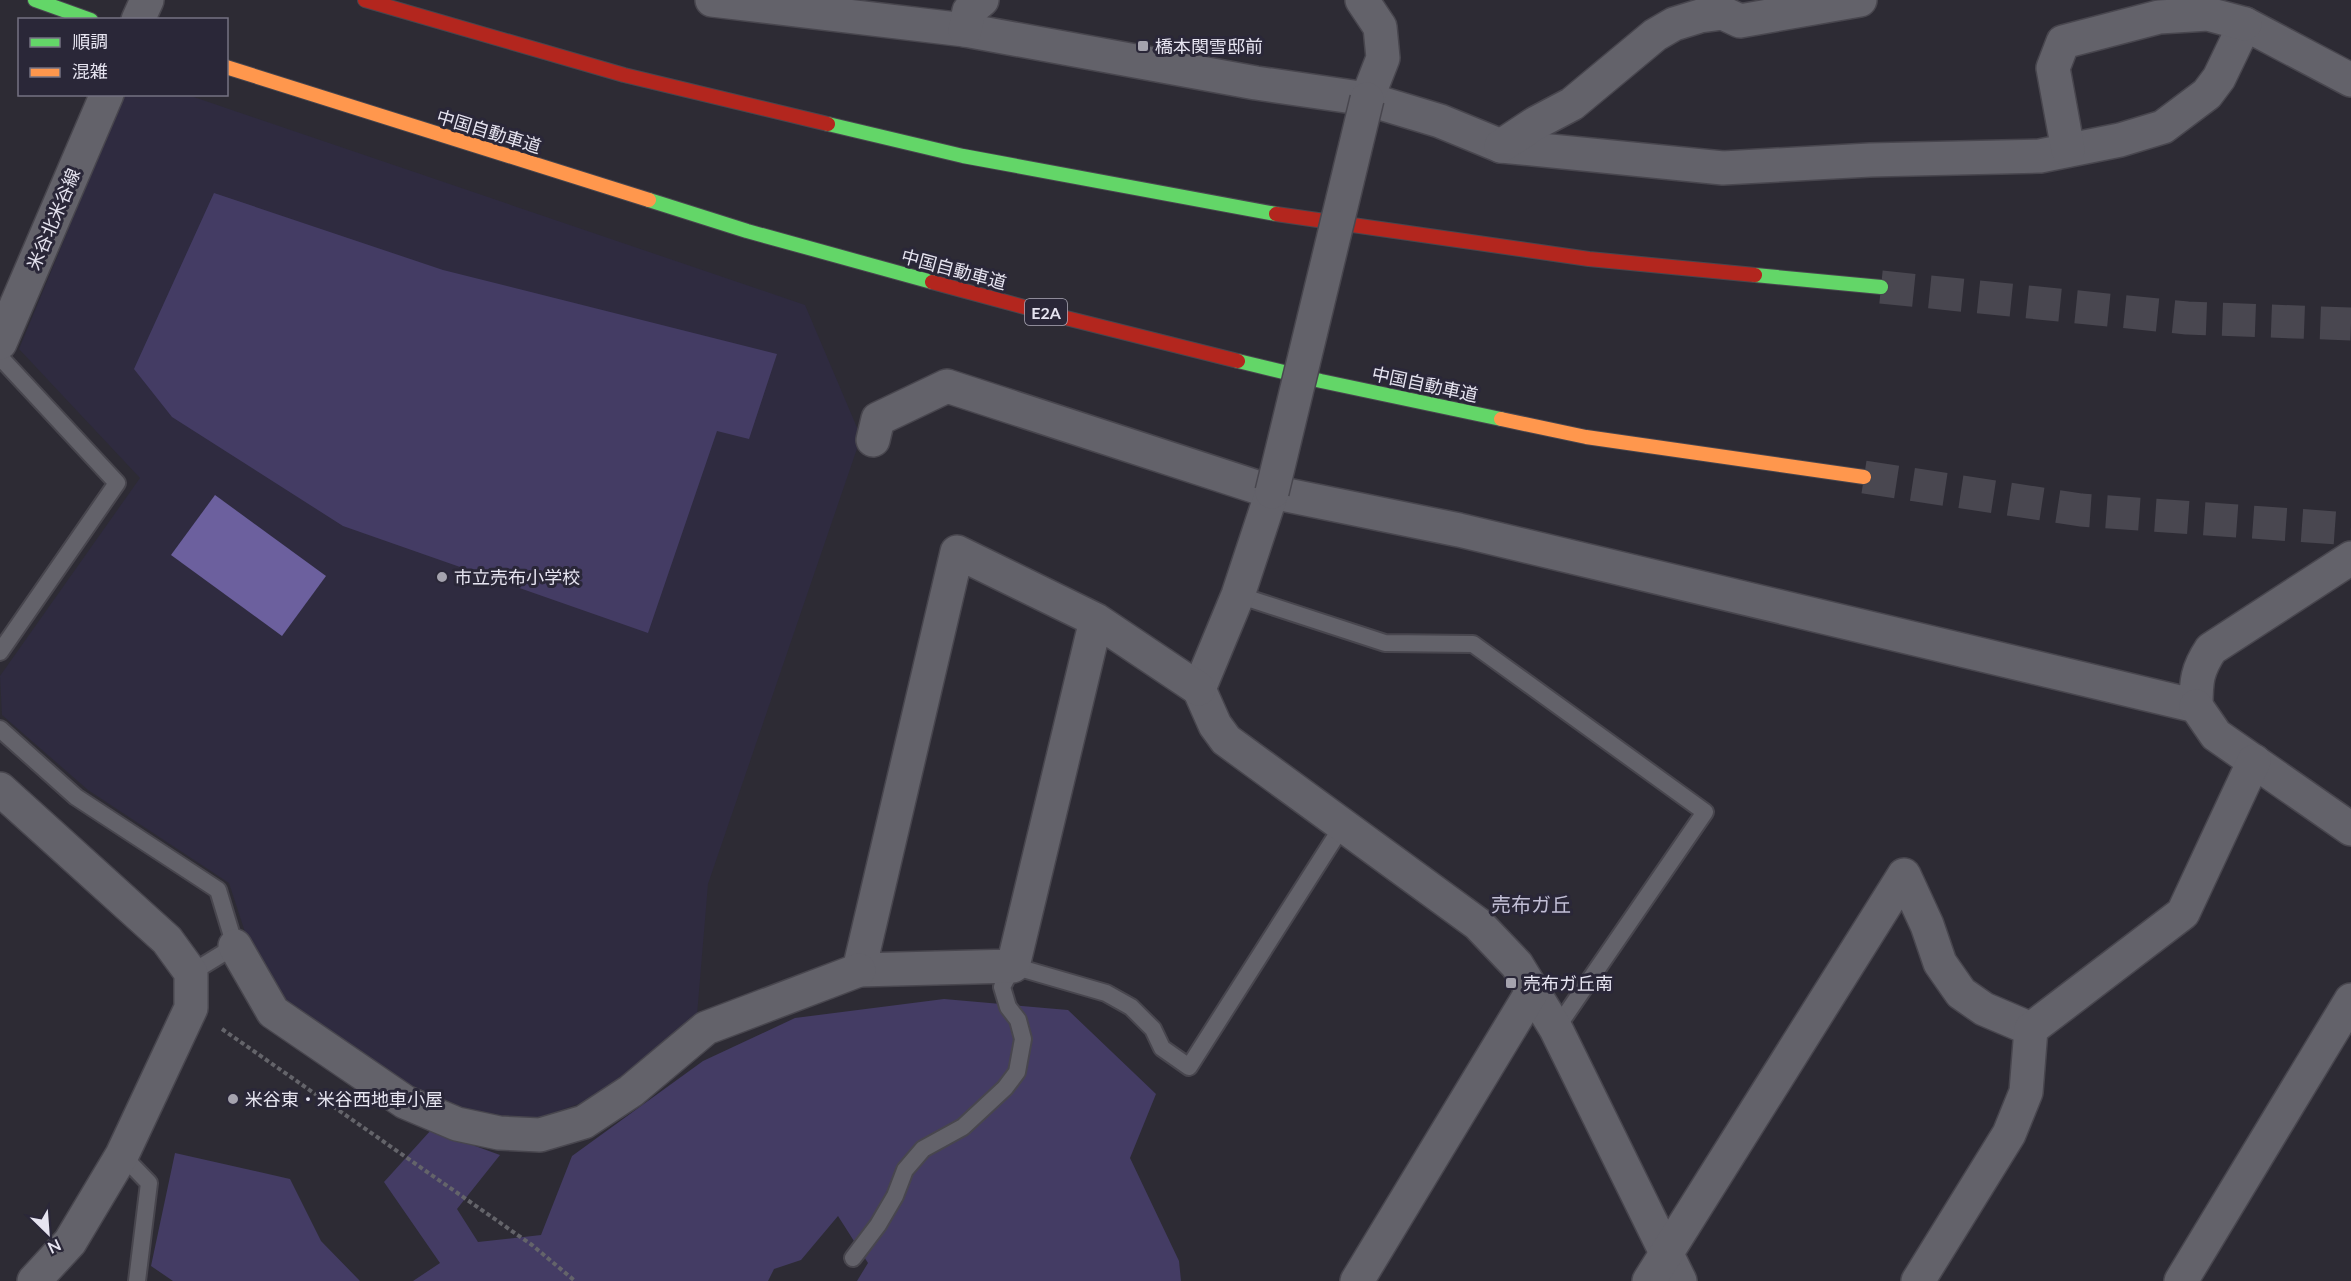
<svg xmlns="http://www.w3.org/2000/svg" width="2351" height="1281" font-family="Lato,'Noto Sans JP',sans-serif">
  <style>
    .built { fill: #2f2b40 }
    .green { fill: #443c64 }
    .water { fill: #6c609e }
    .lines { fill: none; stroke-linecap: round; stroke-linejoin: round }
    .highway-tunnel { stroke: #494750; stroke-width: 33; stroke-dasharray: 33 16; stroke-linecap: butt }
    .lane-casing { stroke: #48464e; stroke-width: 20 }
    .street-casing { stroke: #48464e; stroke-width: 36 }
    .fast-casing { stroke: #48464e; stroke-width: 16 }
    .slow-casing { stroke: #48464e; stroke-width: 16 }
    .jam-casing { stroke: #48464e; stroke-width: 16 }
    .path { stroke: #64646a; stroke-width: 4; stroke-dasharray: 4.5 3; stroke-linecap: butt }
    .lane { stroke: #63626a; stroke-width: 16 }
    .street { stroke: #63626a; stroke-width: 33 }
    .fast { stroke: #63d668; stroke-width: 14 }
    .slow { stroke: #ff974d; stroke-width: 14 }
    .jam { stroke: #b3261e; stroke-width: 14 }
    .street-bridge-casing { stroke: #48464e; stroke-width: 36; stroke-linecap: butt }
    .street-bridge { stroke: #63626a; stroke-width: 33 }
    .poi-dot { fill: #a5a3ae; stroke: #2a2738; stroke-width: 2 }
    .labels { text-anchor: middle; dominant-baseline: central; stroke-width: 6; stroke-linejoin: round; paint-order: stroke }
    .shield { fill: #2a2738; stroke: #aeabb9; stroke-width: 1.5 }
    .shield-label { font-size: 16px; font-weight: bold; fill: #e6e4f0 }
    .poi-label { font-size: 18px; fill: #e6e4f0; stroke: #2a2738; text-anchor: start }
    .street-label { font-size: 18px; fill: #e6e4f0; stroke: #2a2738 }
    .neighbourhood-label { font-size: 20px; fill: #c1bed5; stroke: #2a2738 }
  </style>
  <rect width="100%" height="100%" fill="#2d2b34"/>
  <polygon class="built" points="124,95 188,95 805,305 861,437 708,884 697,1015 619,1080 584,1102 533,1120 465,1114 411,1090 281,1006 260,978 229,883 88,790 2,715 0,676 140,478 19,349"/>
  <g class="green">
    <polygon points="214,193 443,270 777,354 749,439 717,431 648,633 343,526 172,417 134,369"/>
    <polygon points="944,999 1068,1010 1156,1094 1130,1158 1179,1261 1181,1281 857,1281 868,1263 838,1216 801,1260 774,1269 768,1281 413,1281 440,1263 384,1182 431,1130 500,1155 457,1209 478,1242 541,1235 572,1156 703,1061 795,1018"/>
    <polygon points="175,1153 290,1179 321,1241 360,1281 173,1281 151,1266"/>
  </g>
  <polygon class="water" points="215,495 326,576 282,636 171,555"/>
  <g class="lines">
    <g class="highway-tunnel">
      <polyline points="1881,287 2187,318 2351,324"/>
      <polyline points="1864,477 2081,510 2351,529"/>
    </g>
    <defs>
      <g id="lane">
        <polyline points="0,357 117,483 0,652"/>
        <polyline points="1238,595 1385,643 1473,644 1705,812 1556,1029"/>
        <polyline points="0,729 76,797 218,890 235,946 191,973"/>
        <polyline points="122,1155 149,1183 137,1281"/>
        <polyline points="853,1258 878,1225 895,1196 905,1170 923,1149 963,1127 1005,1088 1017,1072 1023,1039 1018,1020 1008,1007 1002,987 1013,966 1106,993 1131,1007 1153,1029 1162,1048 1189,1067 1343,825"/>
      </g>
      <g id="street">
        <polyline points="712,0 965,30 1256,83 1367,99 1440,121 1501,146 1723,168 1870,160 2040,156 2120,140 2163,127 2207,94 2219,78 2245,24 2351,80"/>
        <polyline points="1362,0 1380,27 1383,58 1367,99"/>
        <polyline points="138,20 147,0"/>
        <polyline points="965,30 969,11 982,0"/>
        <polyline points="1501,146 1536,123 1572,104 1655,35 1674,24 1700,16 1723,13 1740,21 1860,0"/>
        <polyline points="2068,150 2053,68 2063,42 2159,17 2208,14 2245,24"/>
        <polyline points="0,343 107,94"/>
        <path d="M 873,440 L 878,419 L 947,386 L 1272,492 L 1459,530 L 2196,706 C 2196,681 2197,670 2211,649 L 2351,558"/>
        <polyline points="1272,492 1238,595 1199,689 1215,725 1226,740 1478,924 1517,965 1556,1029 1680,1281"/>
        <polyline points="1096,620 1013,966 859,970 957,552 1096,620 1199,689"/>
        <polyline points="2196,706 2216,735 2351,829"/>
        <polyline points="0,789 167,940 191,973 191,1008 122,1155 70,1242 34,1281"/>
        <polyline points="235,946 273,1012 405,1102 457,1124 499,1133 540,1135 584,1122 631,1091 706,1028 859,970"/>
        <polyline points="1357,1281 1533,990"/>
        <polyline points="1649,1281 1904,875 1927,925 1940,963 1961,993 1984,1009 2031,1029"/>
        <polyline points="1918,1281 2009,1134 2026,1092 2031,1029 2183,913 2254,761"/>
        <polyline points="2181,1281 2351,1000"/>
      </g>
      <g id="fast">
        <polyline points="35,0 91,20"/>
        <polyline points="828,124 963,156 1276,214"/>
        <polyline points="649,200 747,231 932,282"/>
        <polyline points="1755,275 1881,287"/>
        <polyline points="1238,361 1321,381 1501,419"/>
      </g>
      <g id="slow">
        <polyline points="226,67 649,200"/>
        <polyline points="1501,419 1586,437 1864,477"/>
      </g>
      <g id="jam">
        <polyline points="365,0 624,75 828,124"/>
        <polyline points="1276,214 1589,259 1755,275"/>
        <polyline points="932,282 1054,315 1238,361"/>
      </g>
    </defs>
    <use href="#lane" class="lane-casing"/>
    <use href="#street" class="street-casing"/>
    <use href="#fast" class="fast-casing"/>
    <use href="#slow" class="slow-casing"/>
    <use href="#jam" class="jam-casing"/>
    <polyline class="path" points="222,1029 532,1245 575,1281"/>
    <use href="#lane" class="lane"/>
    <use href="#street" class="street"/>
    <use href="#fast" class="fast"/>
    <use href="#slow" class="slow"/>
    <use href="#jam" class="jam"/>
    <defs>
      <polyline id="street-bridge" points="1272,492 1367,99"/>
    </defs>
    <use href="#street-bridge" class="street-bridge-casing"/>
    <use href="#street-bridge" class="street-bridge"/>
  </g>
  <g class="poi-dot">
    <rect x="1137" y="40" width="12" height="12" rx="3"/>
    <circle cx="442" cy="577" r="6"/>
    <rect x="1505" y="977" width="12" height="12" rx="3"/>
    <circle cx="233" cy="1099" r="6"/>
  </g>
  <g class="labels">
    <rect class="shield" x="1025" y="299" width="42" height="26" rx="4.5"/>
    <g class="shield-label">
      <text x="1046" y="312">E2A</text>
    </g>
    <g class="poi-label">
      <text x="1155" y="46">橋本関雪邸前</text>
      <text x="454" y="577">市立売布小学校</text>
      <text x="1523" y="983">売布ガ丘南</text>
      <text x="245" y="1099">米谷東・米谷西地車小屋</text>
    </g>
    <g class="street-label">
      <text transform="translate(489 131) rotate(17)">中国自動車道</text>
      <text transform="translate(53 219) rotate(-67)">米谷北米谷線</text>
      <text transform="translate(954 269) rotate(15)">中国自動車道</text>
      <text transform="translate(1425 384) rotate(12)">中国自動車道</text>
    </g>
    <g class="neighbourhood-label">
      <text x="1531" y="904">売布ガ丘</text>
    </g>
  </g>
  <rect x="18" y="18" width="210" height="78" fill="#2a2738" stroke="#757382" stroke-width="1.5"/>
  <rect x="30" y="38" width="30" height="9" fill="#63d668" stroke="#757382" stroke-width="1.5"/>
  <text x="72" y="48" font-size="18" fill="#e6e4f0">順調</text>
  <rect x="30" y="68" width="30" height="9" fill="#ff974d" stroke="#757382" stroke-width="1.5"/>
  <text x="72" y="78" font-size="18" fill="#e6e4f0">混雑</text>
  <g transform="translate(48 1233) rotate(155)" stroke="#2a2738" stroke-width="4.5" paint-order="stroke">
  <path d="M0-4.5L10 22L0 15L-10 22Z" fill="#e6e4f0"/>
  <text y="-9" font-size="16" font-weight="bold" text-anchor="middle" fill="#e6e4f0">N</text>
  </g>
</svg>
